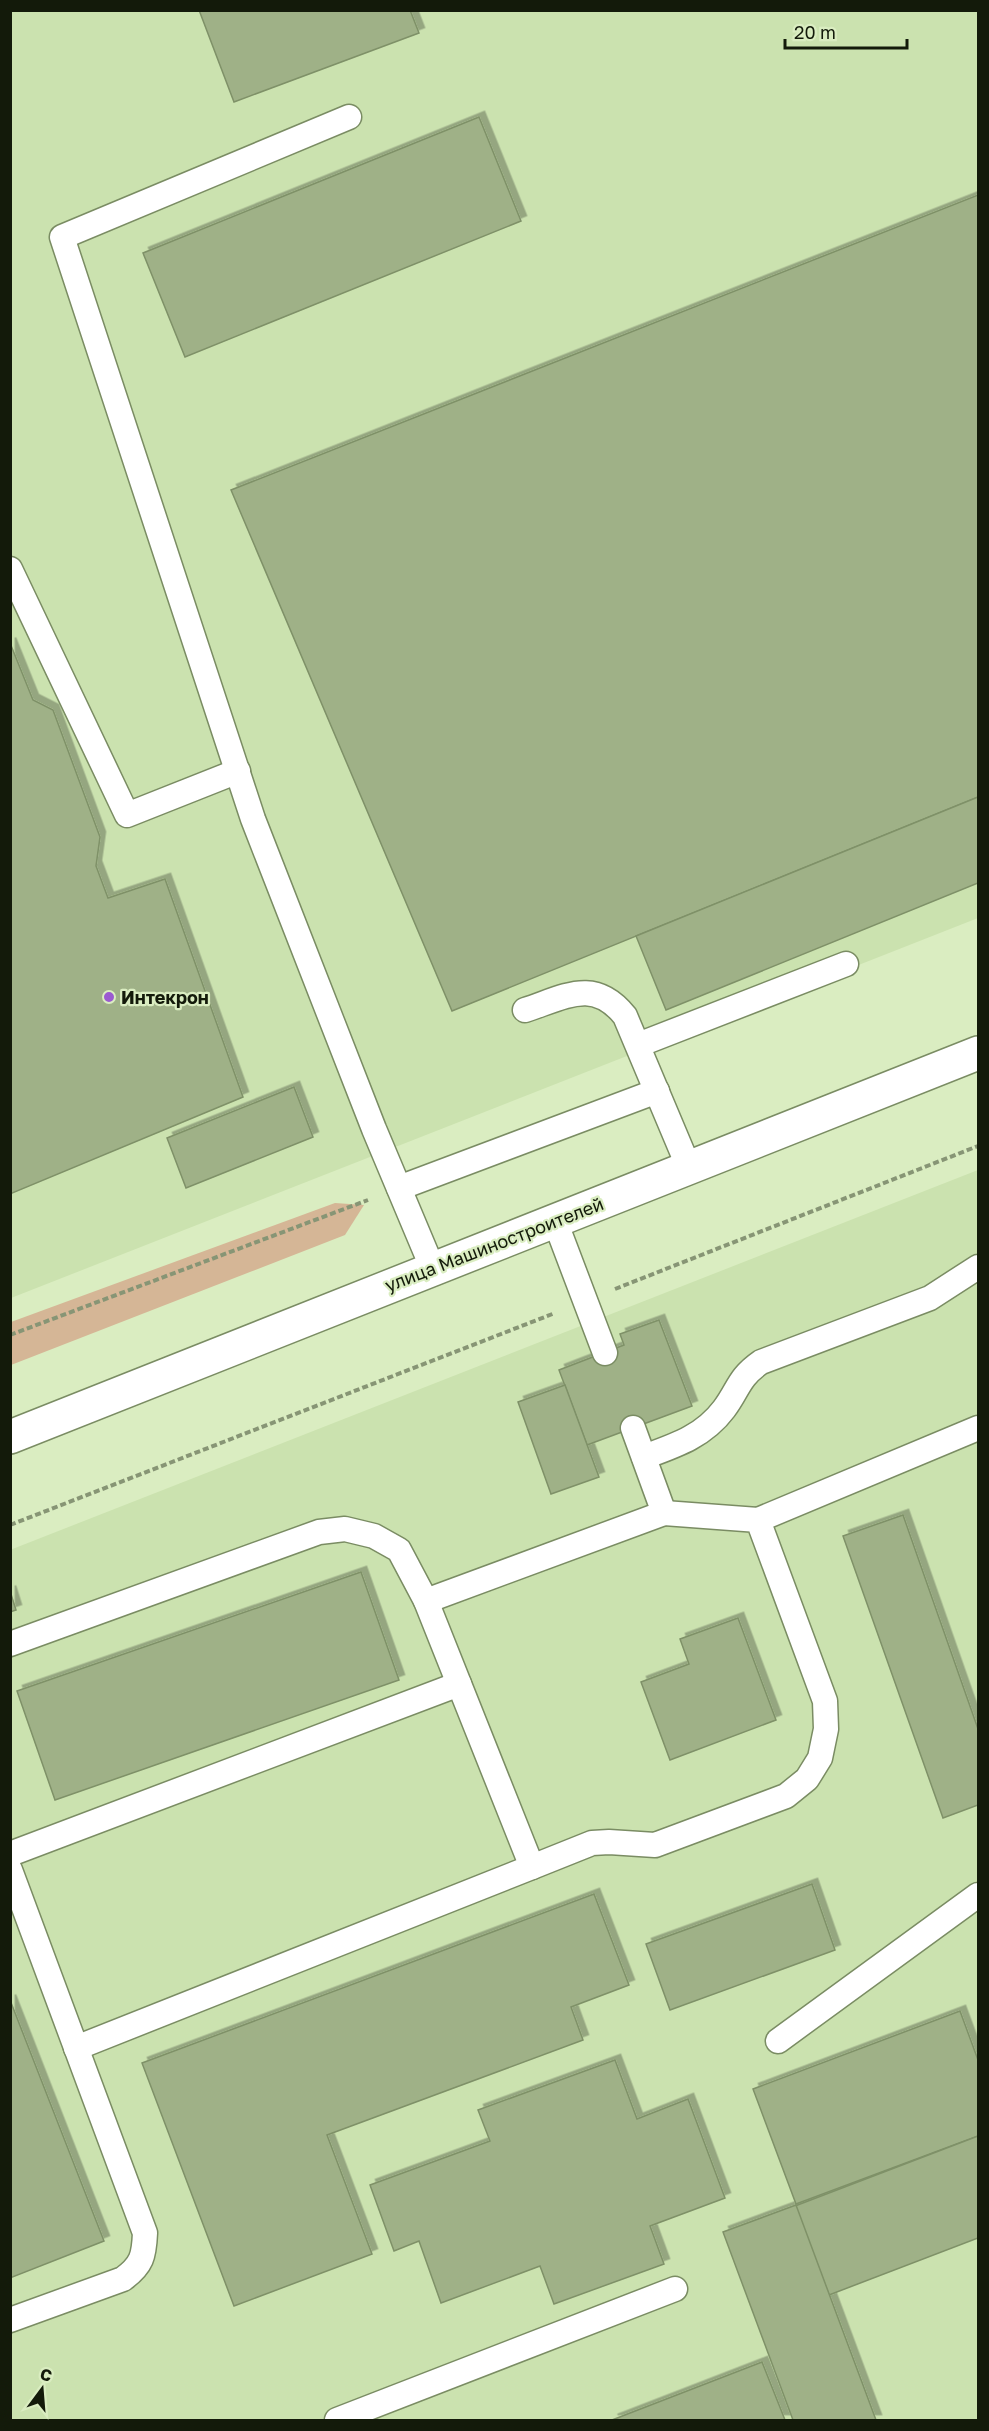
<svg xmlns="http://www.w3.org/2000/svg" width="989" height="2431" font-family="'Golos Text',sans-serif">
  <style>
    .built { fill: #cbe2af }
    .green { fill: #d5b696 }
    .building { fill: #9fb187; stroke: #7f9168; stroke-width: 1.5; filter: url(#shadow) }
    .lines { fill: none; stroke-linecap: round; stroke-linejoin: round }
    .service-casing { stroke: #7a8c63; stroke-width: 27 }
    .secondary-casing { stroke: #7a8c63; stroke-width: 36 }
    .path { stroke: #879575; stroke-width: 4; stroke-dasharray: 6 3; stroke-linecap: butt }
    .service { stroke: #fff; stroke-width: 24 }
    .secondary { stroke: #fff; stroke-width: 33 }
    .poi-dot { fill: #9b5ad0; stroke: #daedc1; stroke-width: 2 }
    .labels { text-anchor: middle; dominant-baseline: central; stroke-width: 4.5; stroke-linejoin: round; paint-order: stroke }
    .poi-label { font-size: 18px; font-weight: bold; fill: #131a0a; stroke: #daedc1; text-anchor: start }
    .street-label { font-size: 18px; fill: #131a0a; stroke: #daedc1 }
  </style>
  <defs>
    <filter id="shadow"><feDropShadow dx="5.5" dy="-5.5" stdDeviation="0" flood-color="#0004"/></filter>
  </defs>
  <rect width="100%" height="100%" fill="#daedc1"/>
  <g class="built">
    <polygon points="11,11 978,11 978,918 11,1298"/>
    <polygon points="978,1170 978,2420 11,2420 10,1550"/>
  </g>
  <polygon class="green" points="335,1203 364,1205 345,1235 11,1365 11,1322"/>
  <g class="building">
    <polygon points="199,10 410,10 419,33 234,102"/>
    <polygon points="479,117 521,221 185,357 143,253"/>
    <polygon points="978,195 978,797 452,1011 231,490"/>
    <polygon points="10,643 33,700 53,710 100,837 96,866 108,898 165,879 243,1097 10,1194"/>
    <polygon points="978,797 978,883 666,1010 636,936"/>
    <polygon points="294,1087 313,1137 186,1188 167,1138"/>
    <polygon points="659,1320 692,1406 587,1445 559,1370 624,1345 620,1334"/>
    <polygon points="565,1385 599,1477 551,1494 518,1402"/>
    <polygon points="903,1515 978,1729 978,1805 943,1818 843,1536"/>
    <polygon points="361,1572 399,1680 55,1800 17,1691"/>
    <polygon points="10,1591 16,1610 10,1612"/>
    <polygon points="738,1618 776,1720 670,1760 641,1682 689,1664 680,1639"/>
    <polygon points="812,1884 835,1950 670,2010 646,1944"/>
    <polygon points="594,1894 629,1985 571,2007 583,2040 327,2135 372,2254 234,2306 142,2063"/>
    <polygon points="10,2000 104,2241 10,2278"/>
    <polygon points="960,2011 978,2060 978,2136 796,2204 753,2089"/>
    <polygon points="615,2060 637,2119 688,2099 725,2198 650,2226 664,2264 554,2304 540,2266 441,2303 419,2241 394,2251 370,2185 490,2141 478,2110"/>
    <polygon points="978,2136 978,2238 829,2295 795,2206"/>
    <polygon points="796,2205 876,2420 793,2420 723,2232"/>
    <polygon points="762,2362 785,2420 612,2420"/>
  </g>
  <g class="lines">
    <defs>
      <g id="service">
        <polyline points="349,117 62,237 253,819 374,1129 432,1267"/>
        <polyline points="10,569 127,815 238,771"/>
        <path d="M 525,1010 C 565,997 594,977 625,1016 L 689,1168"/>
        <polyline points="638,1045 846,964"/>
        <polyline points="399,1188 657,1091"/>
        <polyline points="555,1221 605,1353"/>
        <path d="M 644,1457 C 674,1446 703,1437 724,1409 C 739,1389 738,1378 761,1362 L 930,1298 L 978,1267"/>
        <polyline points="758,1520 978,1428"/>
        <polyline points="10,1644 319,1532 345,1529 374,1536 399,1550 426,1601"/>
        <polyline points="10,1854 459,1684"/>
        <polyline points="532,1867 592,1843 609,1842 655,1845 786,1796 807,1779 820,1758 826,1729 825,1701 758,1520 664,1513"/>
        <path d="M 10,1870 L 145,2233 C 144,2256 142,2265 123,2279 L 10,2320"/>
        <polyline points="778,2041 978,1895"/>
        <polyline points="76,2048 532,1867 426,1601 664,1513 633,1428"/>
        <polyline points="337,2420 675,2289"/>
      </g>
      <path id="secondary" d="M 10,1437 C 333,1307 656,1181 978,1053"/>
    </defs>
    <use href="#service" class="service-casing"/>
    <use href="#secondary" class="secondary-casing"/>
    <g class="path">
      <polyline points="615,1289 978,1146"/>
      <polyline points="10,1335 368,1200"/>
      <polyline points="10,1525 555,1313"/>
    </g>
    <use href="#service" class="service"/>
    <use href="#secondary" class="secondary"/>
  </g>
  <circle class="poi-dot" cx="109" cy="997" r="6"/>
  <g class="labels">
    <g class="poi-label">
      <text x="121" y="997">Интекрон</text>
    </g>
    <g class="street-label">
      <text transform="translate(494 1244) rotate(-21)">улица Машиностроителей</text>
    </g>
  </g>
  <rect width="989" height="2431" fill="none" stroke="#131a0a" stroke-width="24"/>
  <g transform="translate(42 2389) rotate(16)" stroke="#daedc1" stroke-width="4.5" paint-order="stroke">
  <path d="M0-4.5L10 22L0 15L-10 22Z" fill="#131a0a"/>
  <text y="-9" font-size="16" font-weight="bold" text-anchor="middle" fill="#131a0a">С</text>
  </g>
  <path d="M785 39v9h122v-9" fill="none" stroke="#131a0a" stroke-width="3"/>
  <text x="794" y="39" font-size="18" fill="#131a0a" stroke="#daedc1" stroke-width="4.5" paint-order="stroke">20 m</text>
</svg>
